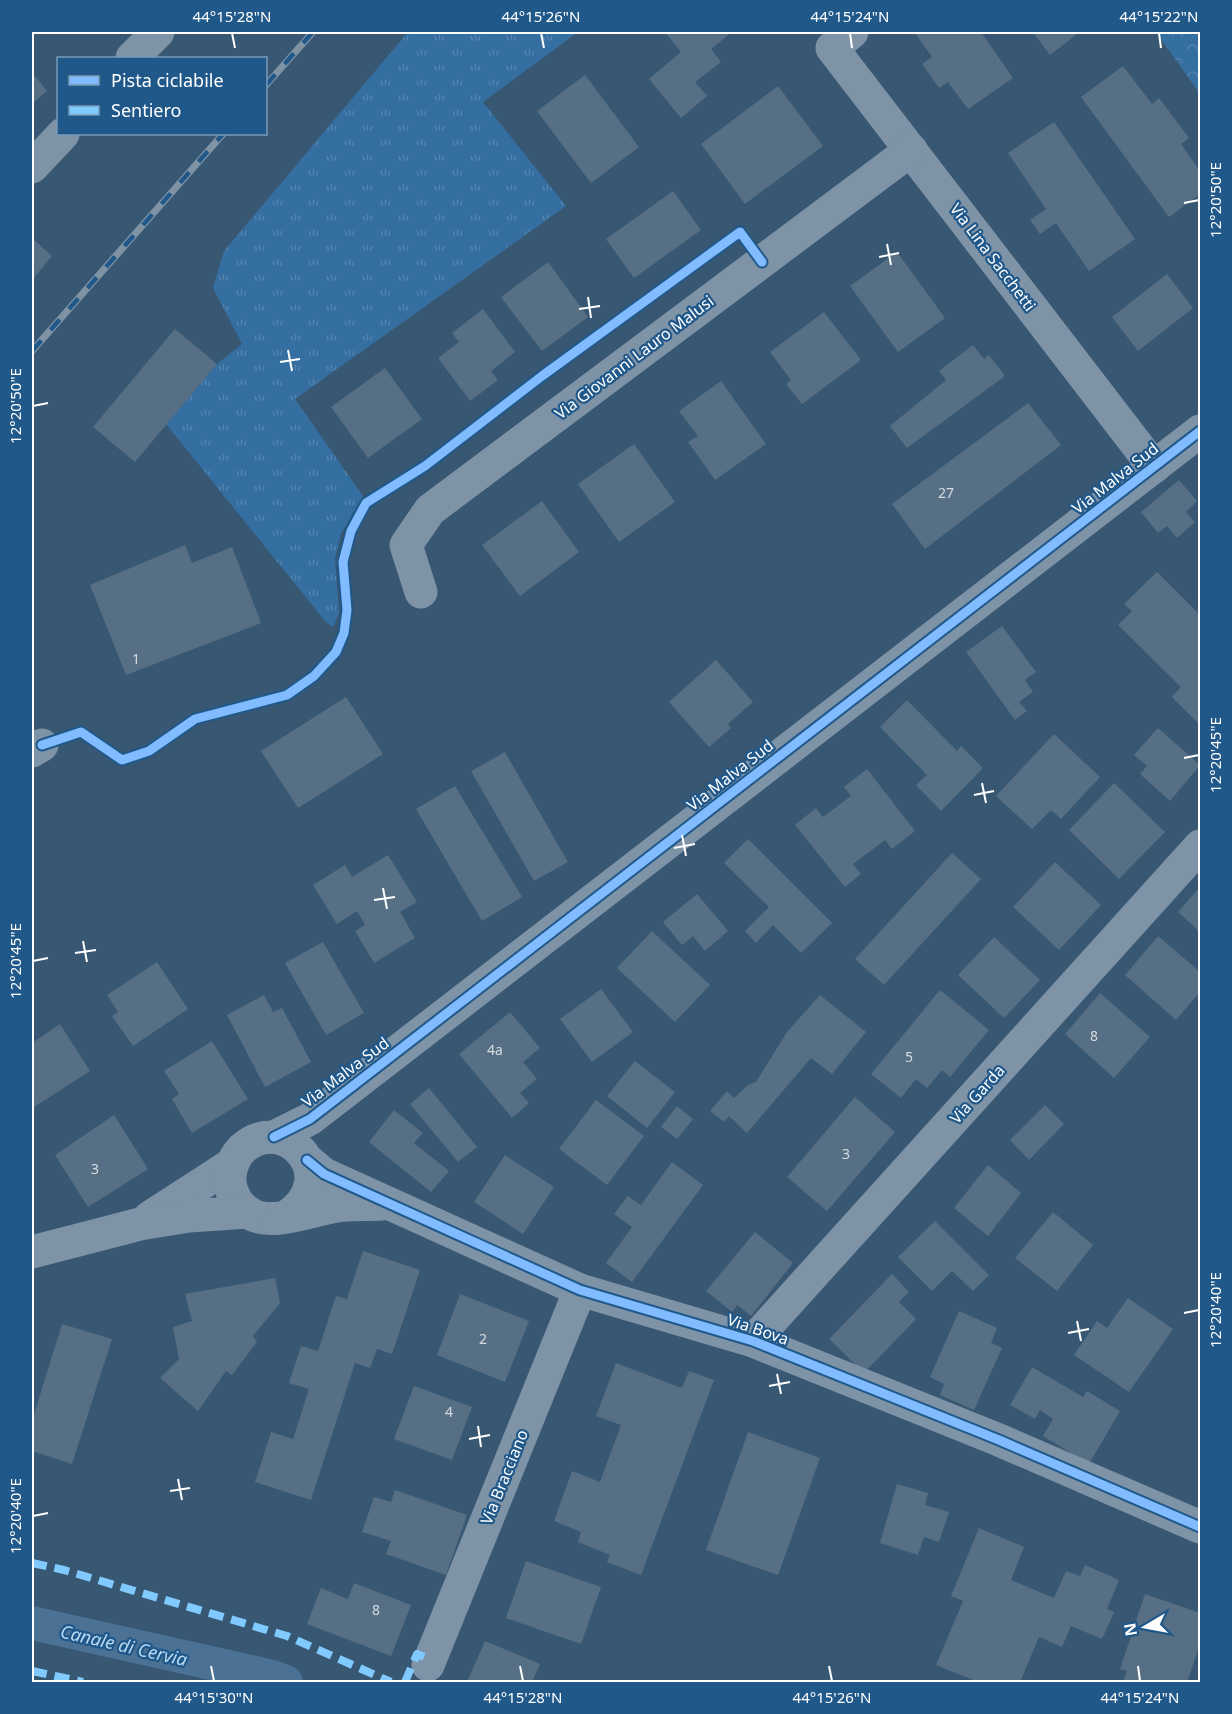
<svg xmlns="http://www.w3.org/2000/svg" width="1232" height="1714" font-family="'Noto Sans',sans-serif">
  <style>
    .grass { fill: url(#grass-tufts) }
    .forest { fill: url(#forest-crowns) }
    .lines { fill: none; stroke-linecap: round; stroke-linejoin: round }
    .canal { stroke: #4b7195; stroke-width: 34 }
    .building { fill: #566f84 }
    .minor { stroke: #7f93a7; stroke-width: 33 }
    .rail-casing { stroke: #7f93a5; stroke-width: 7 }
    .rail { stroke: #20588a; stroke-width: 4.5; stroke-dasharray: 14; stroke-linecap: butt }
    .quiet { stroke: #80caff; stroke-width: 8; stroke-dasharray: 15 8; stroke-linecap: butt }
    .cycleway-casing { stroke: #20588a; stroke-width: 13 }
    .cycleway { stroke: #80bcff; stroke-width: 9 }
    .ticks { fill: none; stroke: #fff; stroke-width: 2 }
    .labels { text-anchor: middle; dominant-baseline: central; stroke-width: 4.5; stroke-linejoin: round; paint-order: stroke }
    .number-label { font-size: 14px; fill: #d5dbe0 }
    .street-label { font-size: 16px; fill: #fff; stroke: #20588a }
    .water-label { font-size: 18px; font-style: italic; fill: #b8d8f2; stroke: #20588a }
    .neatline { fill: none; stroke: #fff; stroke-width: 2 }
    .ticks-label { font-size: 15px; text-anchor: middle; fill: #fff }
  </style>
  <defs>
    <pattern id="grass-tufts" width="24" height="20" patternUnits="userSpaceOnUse" patternTransform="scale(1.5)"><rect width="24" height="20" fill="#356ea1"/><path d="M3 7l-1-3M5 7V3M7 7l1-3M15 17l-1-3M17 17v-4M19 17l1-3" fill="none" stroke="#5384af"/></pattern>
    <pattern id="forest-crowns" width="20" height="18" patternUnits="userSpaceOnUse" patternTransform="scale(1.5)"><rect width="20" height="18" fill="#356ea1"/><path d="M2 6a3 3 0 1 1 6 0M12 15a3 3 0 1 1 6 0" fill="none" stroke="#5384af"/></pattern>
  </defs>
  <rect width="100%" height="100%" fill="#385772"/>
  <polygon class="grass" points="408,32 578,32 483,102 566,206 295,399 363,496 341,534 335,559 339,613 333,627 325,621 166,424 217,364 242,344 213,288 224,251"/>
  <polygon class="forest" points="1156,32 1200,32 1200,94"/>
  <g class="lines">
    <polyline class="canal" points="32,1623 273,1677 286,1682"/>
  </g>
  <g class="building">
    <polygon points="665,32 732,32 711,49 721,62 695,82 707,96 681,118 649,79 681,52"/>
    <polygon points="918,32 981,32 1013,78 968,109 948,82 939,88 922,64 932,57 915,33"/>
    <polygon points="1033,32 1080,32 1050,55"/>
    <polygon points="1123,66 1152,104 1159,98 1189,138 1181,144 1200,171 1200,194 1169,217 1081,97"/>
    <polygon points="32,72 47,91 32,104"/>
    <polygon points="585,75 639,147 591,183 537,111"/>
    <polygon points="778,86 823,146 745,204 701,144"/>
    <polygon points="1054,122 1135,239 1089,271 1056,223 1040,234 1030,220 1046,209 1008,153"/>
    <polygon points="673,191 701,230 634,278 606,239"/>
    <polygon points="32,238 52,256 32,280"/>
    <polygon points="897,252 945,318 898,352 850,286"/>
    <polygon points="548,262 588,317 542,351 501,297"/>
    <polygon points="1167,274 1193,308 1138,351 1112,317"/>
    <polygon points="483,309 515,352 491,371 498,380 470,401 438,358 459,342 452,333"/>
    <polygon points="824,312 861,360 802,404 786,384 791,380 770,352"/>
    <polygon points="175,329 217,364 135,462 93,427"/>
    <polygon points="973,345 984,359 989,355 1005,376 907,448 890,426 946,380 939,371"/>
    <polygon points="385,368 422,419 368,458 331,407"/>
    <polygon points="721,381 766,444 715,480 688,442 698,436 679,411"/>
    <polygon points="1028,403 1061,445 925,549 892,504"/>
    <polygon points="634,444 675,502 619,542 578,484"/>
    <polygon points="1179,480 1197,501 1186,512 1195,522 1177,538 1167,526 1158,533 1141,512"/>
    <polygon points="542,501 579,552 520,596 482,545"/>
    <polygon points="185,545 192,563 232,547 261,623 126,675 90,585"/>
    <polygon points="1157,572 1200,615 1200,725 1172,697 1181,687 1118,625 1132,611 1124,604"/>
    <polygon points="1002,626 1036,672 1025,680 1033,692 1019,702 1027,711 1015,720 966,652"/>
    <polygon points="716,660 753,702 728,724 731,728 709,747 669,702"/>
    <polygon points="346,697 383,754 298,808 261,751"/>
    <polygon points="907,700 957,751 961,746 983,768 941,811 916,785 927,775 880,727"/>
    <polygon points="1158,728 1200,765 1170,801 1140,774 1147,766 1134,755"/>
    <polygon points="1054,734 1100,777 1061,819 1051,810 1032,829 996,796"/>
    <polygon points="505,752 568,862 534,881 471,771"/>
    <polygon points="867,769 915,831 892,849 885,840 853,864 861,874 845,887 795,825 816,808 823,817 851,796 844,787"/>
    <polygon points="1114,783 1165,832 1119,879 1069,830"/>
    <polygon points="455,786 522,897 482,921 416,809"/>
    <polygon points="748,839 832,923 801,953 773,925 756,943 745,931 769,907 724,863"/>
    <polygon points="952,853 981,879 884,985 855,959"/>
    <polygon points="388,855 417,902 400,912 415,938 374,963 355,931 365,925 357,911 337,924 313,885 345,865 352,877"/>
    <polygon points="1055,862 1101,905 1059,950 1013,907"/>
    <polygon points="1200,887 1200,932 1178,912"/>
    <polygon points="697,894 728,931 705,951 693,936 682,945 663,922"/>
    <polygon points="652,931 710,985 675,1022 617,968"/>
    <polygon points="1158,936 1200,972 1200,992 1176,1020 1125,975"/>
    <polygon points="994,937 1040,980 1004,1018 958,975"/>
    <polygon points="323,942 364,1013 326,1035 285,963"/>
    <polygon points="157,962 188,1009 133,1046 112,1016 118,1012 107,995"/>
    <polygon points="601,989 633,1032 592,1062 560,1019"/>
    <polygon points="940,990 989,1030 950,1077 942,1070 927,1088 916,1079 901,1098 871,1074"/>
    <polygon points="1100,993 1150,1037 1114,1078 1065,1034"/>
    <polygon points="264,995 273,1012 282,1008 311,1062 265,1087 227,1015"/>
    <polygon points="820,995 866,1032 832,1074 811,1058 747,1133 729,1116 724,1122 710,1111 727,1091 734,1098 748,1085 756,1082 787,1032"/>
    <polygon points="510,1012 540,1048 523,1062 537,1079 520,1093 529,1103 512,1118 459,1054"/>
    <polygon points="60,1024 90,1071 34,1107 32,1103 32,1043"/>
    <polygon points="212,1041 248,1099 192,1133 172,1099 179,1094 164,1071"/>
    <polygon points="635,1061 675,1092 647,1128 607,1096"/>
    <polygon points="429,1088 477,1147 458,1162 410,1104"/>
    <polygon points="855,1097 895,1132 827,1211 787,1177"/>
    <polygon points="596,1100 644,1136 607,1185 559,1149"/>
    <polygon points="1045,1105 1064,1124 1029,1160 1010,1140"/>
    <polygon points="677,1106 693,1119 677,1139 661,1127"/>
    <polygon points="394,1110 423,1133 414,1143 449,1171 431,1192 369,1142"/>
    <polygon points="114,1115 148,1169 88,1207 55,1155"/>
    <polygon points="505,1155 554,1187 523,1234 474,1202"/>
    <polygon points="672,1162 703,1185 632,1282 606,1263 632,1227 614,1214 628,1196 641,1205"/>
    <polygon points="988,1165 1021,1193 988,1236 954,1208"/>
    <polygon points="1053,1212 1093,1245 1057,1291 1015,1258"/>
    <polygon points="935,1221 989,1275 973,1291 952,1271 932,1291 898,1257"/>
    <polygon points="755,1232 793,1263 751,1316 737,1305 732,1312 706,1291"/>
    <polygon points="363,1251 420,1270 392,1354 377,1349 370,1368 355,1363 311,1500 255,1482 271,1432 293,1439 309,1389 289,1383 301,1346 318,1351 336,1296 347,1299"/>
    <polygon points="892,1274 909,1292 899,1302 916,1319 864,1373 829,1339"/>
    <polygon points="275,1278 280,1303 253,1336 257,1342 232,1375 226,1371 198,1411 160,1378 179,1359 173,1327 192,1321 185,1294"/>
    <polygon points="460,1294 529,1321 505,1382 437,1355"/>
    <polygon points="1128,1298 1173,1329 1129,1392 1074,1355 1097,1321 1107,1328"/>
    <polygon points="959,1311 997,1328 991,1343 1002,1348 974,1410 940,1395 944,1384 930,1377"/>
    <polygon points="62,1324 112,1339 72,1464 32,1451 32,1421"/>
    <polygon points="616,1363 682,1388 689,1371 714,1380 641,1575 607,1562 610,1555 578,1542 581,1532 554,1521 572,1471 600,1482 621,1425 596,1416"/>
    <polygon points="1032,1367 1083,1397 1087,1391 1120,1411 1089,1464 1043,1436 1053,1419 1040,1410 1035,1419 1010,1405"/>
    <polygon points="414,1386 472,1407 452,1460 394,1439"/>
    <polygon points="748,1432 820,1458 778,1575 706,1550"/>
    <polygon points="897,1484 928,1493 925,1505 949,1512 939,1542 924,1537 918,1555 880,1543"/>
    <polygon points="395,1490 467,1515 446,1575 386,1554 391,1541 362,1532 374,1497 391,1502"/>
    <polygon points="979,1528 1024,1547 1011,1580 1054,1598 1066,1571 1080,1576 1085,1565 1119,1580 1107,1609 1114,1612 1102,1639 1071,1626 1062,1647 1039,1637 1020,1682 978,1682 936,1665 963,1601 951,1596"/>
    <polygon points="526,1561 601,1587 581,1644 506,1618"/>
    <polygon points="354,1583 411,1605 391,1656 307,1624 321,1588 348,1599"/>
    <polygon points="1145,1594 1200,1613 1200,1644 1187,1682 1123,1682 1127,1671 1120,1669"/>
    <polygon points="485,1641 540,1664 532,1682 467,1682"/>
  </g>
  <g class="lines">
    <g class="minor">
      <polyline points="852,32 832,48 1154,467"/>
      <polyline points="132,58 158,32"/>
      <polyline points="32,167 63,134"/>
      <polyline points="421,592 406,545 430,510 911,150"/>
      <polyline points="32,751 42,745"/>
      <polyline points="274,1137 310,1119 1200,431"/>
      <polyline points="307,1160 324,1174 580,1290 753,1341 999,1440 1200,1527"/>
      <polyline points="150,1217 232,1164"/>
      <path d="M 286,1217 C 345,1178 286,1111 243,1148 C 235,1156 231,1165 230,1176 C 229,1190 236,1204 247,1212 C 270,1228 311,1210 337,1206 C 352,1204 367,1205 382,1204"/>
      <polyline points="32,1252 140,1224 189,1216 248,1212"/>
      <polyline points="753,1341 1200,846"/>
      <polyline points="428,1665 580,1290"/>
    </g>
    <defs>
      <g id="rail">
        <polyline points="266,85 313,32"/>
        <polyline points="32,351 223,134"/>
      </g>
    </defs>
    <use href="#rail" class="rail-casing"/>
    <use href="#rail" class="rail"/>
    <g class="quiet">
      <polyline points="32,1563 64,1570 287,1636 391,1682"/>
      <polyline points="32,1671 83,1682"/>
      <polyline points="405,1682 417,1654 430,1659"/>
    </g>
    <defs>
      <g id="cycleway">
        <polyline points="42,745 81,732 122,760 149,751 195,719 287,695 314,676 336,652 344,633 347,610 343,562 351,531 366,503 425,466 542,376 740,232 762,262"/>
        <polyline points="274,1137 310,1119 1200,431"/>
        <polyline points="307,1160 324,1174 580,1290 753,1341 999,1440 1200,1527"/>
      </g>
    </defs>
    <use href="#cycleway" class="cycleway-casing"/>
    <use href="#cycleway" class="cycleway"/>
  </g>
  <path class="ticks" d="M 232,33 L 235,48M 541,33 L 544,48M 850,33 L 852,48M 1159,33 L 1161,48M 1184,203 L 1199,200M 887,244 L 891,265M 879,257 L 899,253M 588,297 L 591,318M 579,309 L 600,306M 288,350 L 292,371M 280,362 L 300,359M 33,406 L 48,403M 1184,758 L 1199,755M 982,783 L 986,803M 974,795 L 994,791M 682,835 L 686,856M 674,848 L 695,844M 383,888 L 387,909M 374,900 L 395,897M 83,941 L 87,962M 75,953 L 96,950M 33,961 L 48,958M 1184,1313 L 1199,1310M 1077,1321 L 1081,1341M 1068,1333 L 1089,1329M 777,1374 L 781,1394M 769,1386 L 790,1382M 478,1426 L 481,1447M 469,1439 L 490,1435M 178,1479 L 182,1500M 170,1491 L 190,1488M 33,1516 L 48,1513M 211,1666 L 214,1681M 520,1666 L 523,1681M 829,1666 L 832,1681M 1138,1666 L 1140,1681"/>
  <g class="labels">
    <g class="number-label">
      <text x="946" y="492">27</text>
      <text x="136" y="658">1</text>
      <text x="1094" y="1035">8</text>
      <text x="495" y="1049">4a</text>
      <text x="909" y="1056">5</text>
      <text x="846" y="1153">3</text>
      <text x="95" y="1168">3</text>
      <text x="483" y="1338">2</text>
      <text x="449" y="1411">4</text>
      <text x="376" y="1609">8</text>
    </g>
    <g class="street-label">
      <text transform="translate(993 257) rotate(53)">Via Lina Sacchetti</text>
      <text transform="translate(634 357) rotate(-37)">Via Giovanni Lauro Malusi</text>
      <text transform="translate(1115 478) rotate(-38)">Via Malva Sud</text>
      <text transform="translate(730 775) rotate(-38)">Via Malva Sud</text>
      <text transform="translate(345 1072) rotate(-37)">Via Malva Sud</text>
      <text transform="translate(977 1094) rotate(-48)">Via Garda</text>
      <text transform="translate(758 1329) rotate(19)">Via Bova</text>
      <text transform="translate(504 1477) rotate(-68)">Via Bracciano</text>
    </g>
    <g class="water-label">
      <text transform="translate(124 1645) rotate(13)">Canale di Cervia</text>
    </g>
  </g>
  <rect width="1232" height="1714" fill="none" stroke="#20588a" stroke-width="66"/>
  <rect x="57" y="57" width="210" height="78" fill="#20588a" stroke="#799bb9" stroke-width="1.5"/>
  <rect x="69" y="76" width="30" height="9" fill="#80bcff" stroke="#799bb9" stroke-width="1.5"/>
  <text x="111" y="87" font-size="18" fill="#ffffff">Pista ciclabile</text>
  <rect x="69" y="106" width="30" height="9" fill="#80caff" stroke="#799bb9" stroke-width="1.5"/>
  <text x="111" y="117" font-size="18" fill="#ffffff">Sentiero</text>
  <g transform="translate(1145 1627) rotate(260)" stroke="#20588a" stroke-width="4.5" paint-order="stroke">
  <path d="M0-4.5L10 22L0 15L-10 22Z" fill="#ffffff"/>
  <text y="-9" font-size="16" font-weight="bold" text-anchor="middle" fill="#ffffff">N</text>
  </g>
  <rect x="33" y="33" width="1166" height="1648" class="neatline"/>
  <g class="ticks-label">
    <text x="232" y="22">44°15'28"N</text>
    <text x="541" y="22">44°15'26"N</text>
    <text x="850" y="22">44°15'24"N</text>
    <text x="1159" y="22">44°15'22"N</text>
    <text transform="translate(1216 200) rotate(-90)" y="5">12°20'50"E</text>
    <text transform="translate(16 406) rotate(-90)" y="5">12°20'50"E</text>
    <text transform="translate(1216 755) rotate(-90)" y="5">12°20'45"E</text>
    <text transform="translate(16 961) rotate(-90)" y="5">12°20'45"E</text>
    <text transform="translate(1216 1310) rotate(-90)" y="5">12°20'40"E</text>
    <text transform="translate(16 1516) rotate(-90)" y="5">12°20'40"E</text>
    <text x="214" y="1703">44°15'30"N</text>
    <text x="523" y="1703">44°15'28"N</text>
    <text x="832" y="1703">44°15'26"N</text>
    <text x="1140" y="1703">44°15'24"N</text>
  </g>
</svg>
